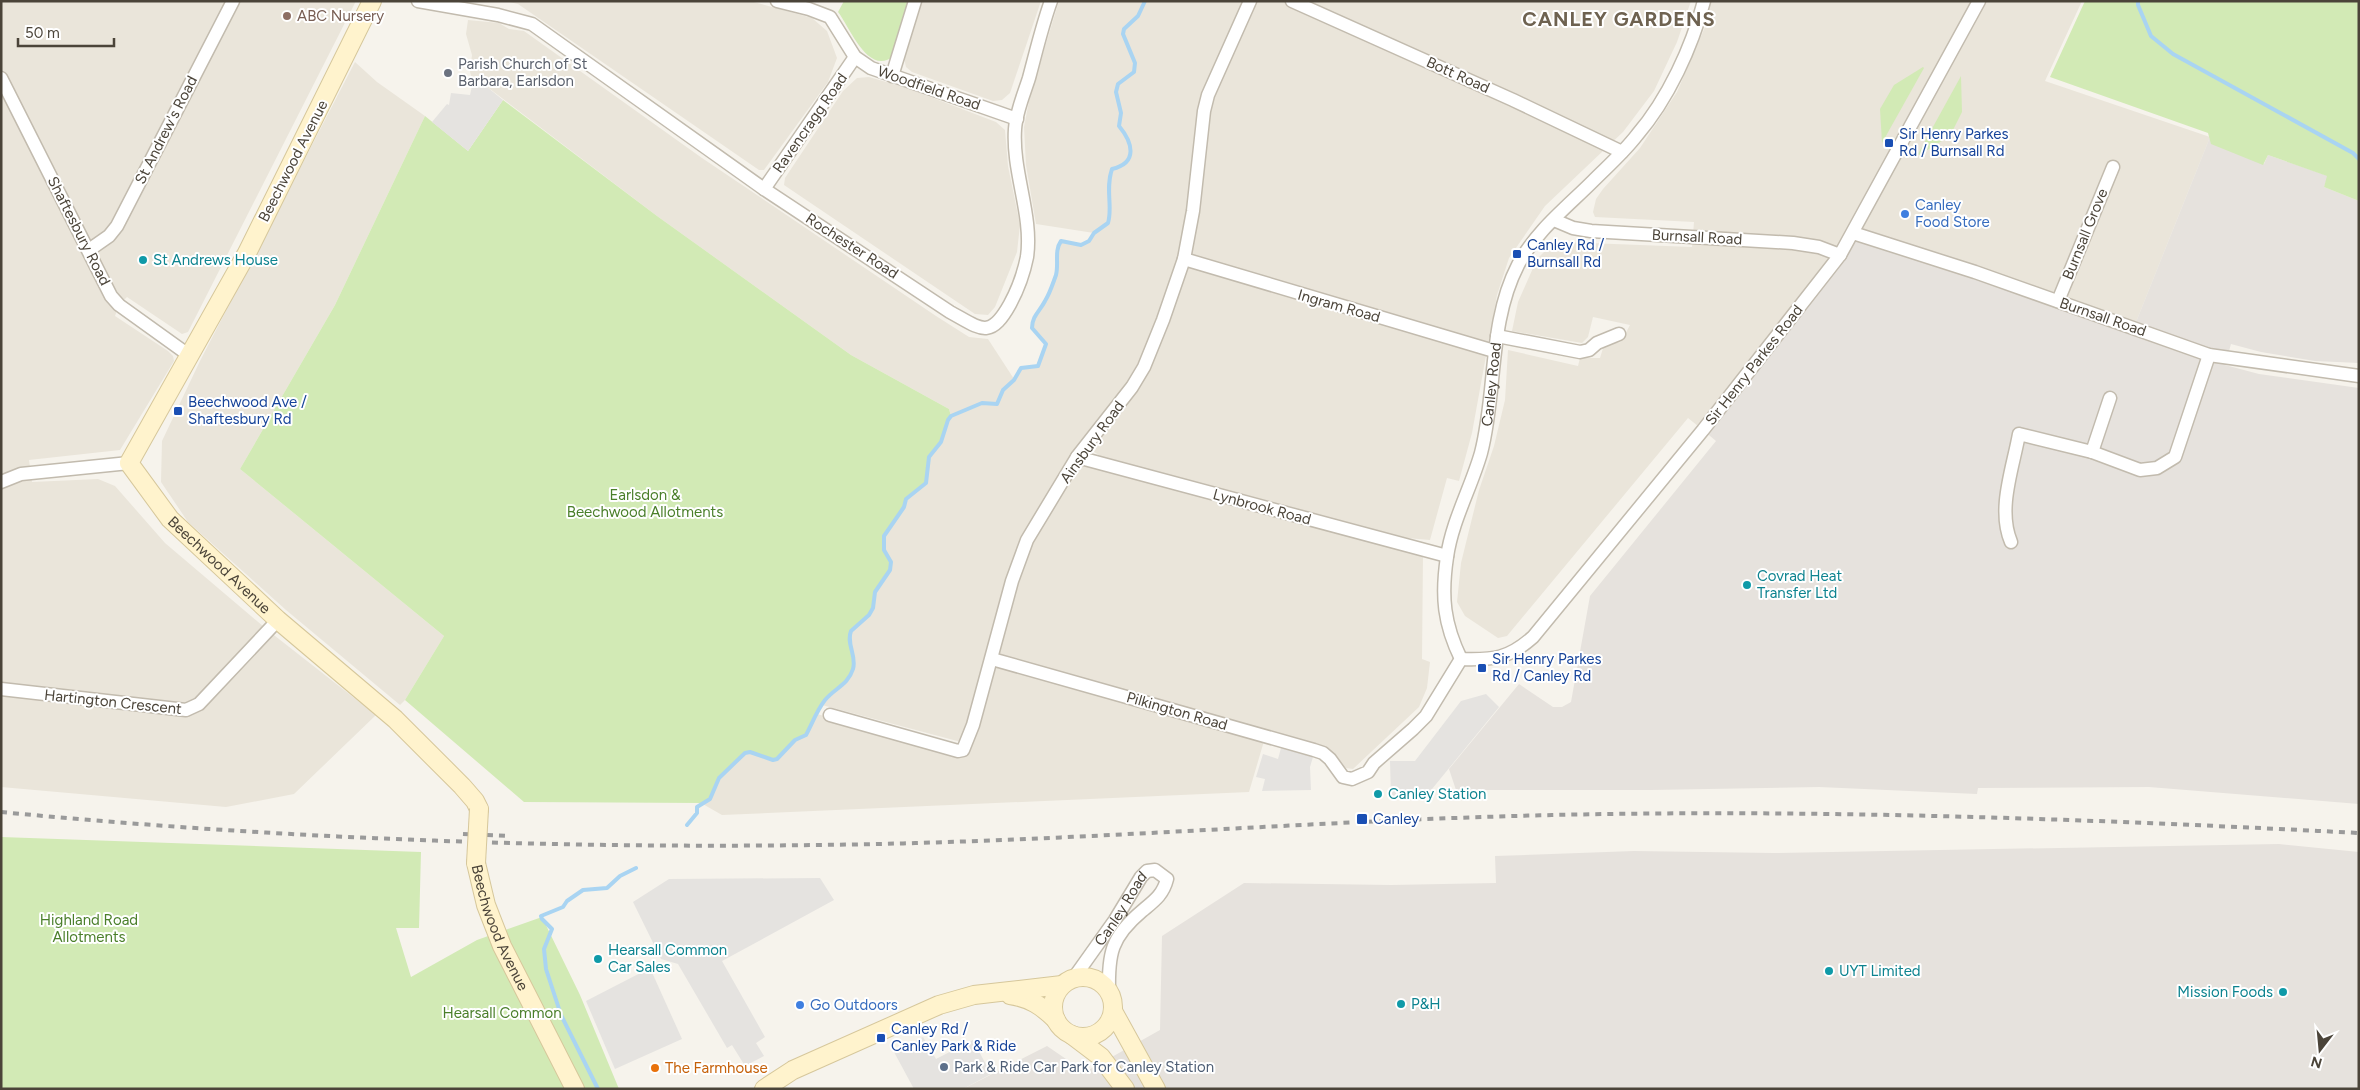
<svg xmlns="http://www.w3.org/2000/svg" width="2360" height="1090" font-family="Figtree,sans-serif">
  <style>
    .residential { fill: #eae5da }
    .industrial { fill: #e6e2dd }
    .green { fill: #d2eab5 }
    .parking { fill: #e5e3e0 }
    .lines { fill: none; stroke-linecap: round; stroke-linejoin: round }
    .stream { stroke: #a9d4f2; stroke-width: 4 }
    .street-casing { stroke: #c2bbae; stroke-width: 15 }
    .secondary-casing { stroke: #d6c79b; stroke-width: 20 }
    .street { stroke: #fff; stroke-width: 12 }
    .secondary { stroke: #fff3cd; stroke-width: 18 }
    .rail { stroke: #9a9a9a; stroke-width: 4; stroke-dasharray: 6 6; stroke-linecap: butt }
    .secondary-bridge-casing { stroke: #d6c79b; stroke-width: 20; stroke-linecap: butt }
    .secondary-bridge { stroke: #fff3cd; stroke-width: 18 }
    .education-dot { fill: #8d6e63; stroke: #fff; stroke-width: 2 }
    .worship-dot { fill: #6b7280; stroke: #fff; stroke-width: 2 }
    .transit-dot { fill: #1a4fb4; stroke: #fff; stroke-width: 2 }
    .shop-dot { fill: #3f7fe0; stroke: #fff; stroke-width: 2 }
    .culture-dot { fill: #0f9aa8; stroke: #fff; stroke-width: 2 }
    .service-dot { fill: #5c6f8a; stroke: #fff; stroke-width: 2 }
    .food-dot { fill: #e8710a; stroke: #fff; stroke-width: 2 }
    .labels { text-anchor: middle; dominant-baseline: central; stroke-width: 4; stroke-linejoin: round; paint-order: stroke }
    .education-label { font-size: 15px; fill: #785e54; stroke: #fff; text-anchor: start }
    .worship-label { font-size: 15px; fill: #5b616d; stroke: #fff; text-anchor: start }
    .street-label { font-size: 15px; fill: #4b4439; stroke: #fff }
    .transit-label { font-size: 15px; fill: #164399; stroke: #fff; text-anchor: start }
    .shop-label { font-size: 15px; fill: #366cbe; stroke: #fff; text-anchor: start }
    .culture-label { font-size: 15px; fill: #0d838f; stroke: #fff; text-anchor: start }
    .park-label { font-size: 15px; fill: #4a7f2a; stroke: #fff }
    .service-label { font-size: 15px; fill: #4e5e75; stroke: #fff; text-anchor: start }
    .food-label { font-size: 15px; fill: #c56008; stroke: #fff; text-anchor: start }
    .district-label { font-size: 20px; font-weight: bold; letter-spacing: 1px; fill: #6e6250; stroke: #fff }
  </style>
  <rect width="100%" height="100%" fill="#f6f3ec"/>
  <g class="residential">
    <polygon points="1,1 356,1 188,332 182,334 127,297 119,305 115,316 168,351 173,356 174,361 120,450 29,460 32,482 98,479 115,486 165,543 270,632 376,715 294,794 226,807 1,787"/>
    <polygon points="504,1 750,1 812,18 827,31 837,58 828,82 764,170 759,170 518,4"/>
    <polygon points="921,1 1041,1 1010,93 1002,100 993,101 912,72 906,67 904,58"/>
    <polygon points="1059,1 1691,1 1677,42 1654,91 1623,132 1545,206 1509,258 1497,295 1472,433 1459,481 1447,478 1430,540 1407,538 1100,456 1093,451 1142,380 1162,309 1139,361 1116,400 1065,464 1037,513 985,662 961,742 822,705 834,692 855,661 850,645 851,631 862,623 874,600 875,592 890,570 884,550 884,536 904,507 906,499 926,483 929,457 941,442 948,420 951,416 949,409 851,355 657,216 482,83 473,82 470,72 472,55 466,34 468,20 499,23 509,29 524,31 702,158 936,316 969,337 988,339 1014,379 1021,368 1038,366 1045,349 1046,344 1032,328 1032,323 1036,312 1045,302 1056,273 1057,247 1061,241 1082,245 1089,241 1094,233 1036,224 1026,165 1024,127 1030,96"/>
    <polygon points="1711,1 2082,1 2045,81 2210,137 2134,327 1703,430 1688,418 1507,636 1498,638 1465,616 1457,602 1461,563 1479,490 1494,446 1505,400 1508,350 1578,366 1580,358 1600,358 1604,345 1621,342 1630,325 1593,317 1588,337 1582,343 1512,331 1518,302 1537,259 1547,249 1562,242 1692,247 1694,222 1595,217 1593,212 1596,199 1603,189 1640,148 1677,92 1705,27"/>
    <polygon points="355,62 377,82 425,116 335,305 240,469 444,636 405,700 400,705 286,610 188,522 161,482 162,441 200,361"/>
    <polygon points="869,77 907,88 996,122 1005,130 1008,166 1020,225 1017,252 995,307 988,315 975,314 784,185 785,178 843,91 857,78"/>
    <polygon points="1081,465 1096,466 1423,554 1422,659 1430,662 1427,688 1419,707 1353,769 1346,768 1336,758 998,655 1025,560 1037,534 1078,466"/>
    <polygon points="995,665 1264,741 1249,792 722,815 701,803 710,799 719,778 745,753 756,753 777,759 795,740 806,735 817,714 959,753"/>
  </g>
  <g class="industrial">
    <polygon points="2210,137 2264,164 2268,155 2328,176 2324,187 2359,201 2359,363 2315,361 2261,352 2231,344 2225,365 2259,374 2359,388 2359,804 2149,787 1978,788 1977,794 1819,787 1651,790 1456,790 1449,769 1519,684 1553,707 1562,707 1571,702 1590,596 1716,441 1703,430 1853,233 2134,327"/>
    <polygon points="2279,844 2359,852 2359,1089 963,1089 1047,1046 1085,1072 1160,1030 1162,936 1244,883 1391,885 1496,883 1495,856 1634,851 1773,853"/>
  </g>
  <g class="green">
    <path d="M 844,1 L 910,1 L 894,56 C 868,77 850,27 838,12 Z"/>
    <polygon points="2085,1 2359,1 2359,201 2324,187 2327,176 2268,155 2263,165 2211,144 2208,133 2050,77"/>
    <polygon points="1923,67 1924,68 1882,143 1880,109 1894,85"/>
    <polygon points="1961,76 1962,112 1950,136 1919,155 1918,154"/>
    <path d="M 503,100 L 657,216 L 851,355 L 949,409 L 951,416 L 948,420 L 941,442 L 929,457 L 926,483 L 906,499 L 904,507 L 884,536 L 884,550 L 891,562 L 890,570 L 875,592 L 873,608 L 869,615 L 851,631 C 846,644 857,656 853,669 C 848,685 835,688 825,700 C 817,709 812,724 806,735 L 795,740 L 777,759 C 766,761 757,750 745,753 L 719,778 L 710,799 L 701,803 L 524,802 L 405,700 L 444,636 L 240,469 L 335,305 L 425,116 L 468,151 Z"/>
    <polygon points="1,837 421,852 419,928 396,928 411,977 477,940 542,917 580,995 619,1089 1,1089"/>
  </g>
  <g class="parking">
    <polygon points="473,82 482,83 503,100 468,151 432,122 447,104 449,105 451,93 470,95"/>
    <polygon points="1486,694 1499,707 1432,789 1424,792 1391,797 1390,761 1415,761 1461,701"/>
    <polygon points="1281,748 1313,757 1310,767 1311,790 1262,791 1265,779 1256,777 1263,754 1278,759"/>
    <polygon points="820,878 834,900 722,961 765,1037 756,1043 764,1056 745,1066 732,1045 727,1048 678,964 661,959 633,902 669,879"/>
    <polygon points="650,968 682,1039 615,1069 586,1001"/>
    <polygon points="923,1037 936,1059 973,1040 991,1074 963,1089 914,1089 894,1052"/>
  </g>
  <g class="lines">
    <g class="stream">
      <polyline points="2138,1 2138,5 2151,36 2173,54 2353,153 2359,159"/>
      <path d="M 687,825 L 697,813 L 697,807 L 710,799 L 719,778 L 745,753 L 750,752 L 773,760 L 777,759 L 795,740 L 806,735 C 812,724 817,710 825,700 C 835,688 848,685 853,669 C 857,656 846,644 851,631 L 869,615 L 873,608 L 875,592 L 890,570 L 891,562 L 884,550 L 884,536 L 904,507 L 906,499 L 926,483 L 929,457 L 941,442 L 948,420 L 951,416 L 982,403 L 997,404 L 1003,390 L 1014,380 L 1021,368 L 1038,366 L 1046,344 L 1032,328 C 1032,316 1040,311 1045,301 C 1050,293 1053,283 1056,275 C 1059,263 1054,251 1061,241 L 1081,245 L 1089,241 L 1094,233 L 1108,223 C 1113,207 1105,189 1112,169 C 1138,163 1133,143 1119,126 L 1121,113 L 1116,92 L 1118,84 L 1134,72 L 1135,63 L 1123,34 L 1124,29 L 1138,16 L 1145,1"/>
      <polyline points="598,1089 561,1015 546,969 544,949 552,929 542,919 541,916 563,907 567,901 583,890 607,888 620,876 636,868"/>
    </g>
    <defs>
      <g id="street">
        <path d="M 418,1 L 498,15 L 532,24 L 764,189 L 950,312 C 981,329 990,340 1010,304 C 1017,291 1024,272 1027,257 C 1033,215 1012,172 1015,129 C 1016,112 1024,94 1029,78 C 1036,52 1042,26 1051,1"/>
        <polyline points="777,1 809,9 830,17 855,57 871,68 1017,119"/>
        <polyline points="1292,1 1513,100 1622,152"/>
        <polyline points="892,76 915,1"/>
        <polyline points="1,78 111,296 119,305 190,356"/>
        <polyline points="764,189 855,57"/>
        <polyline points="1554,220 1573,228 1591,231 1793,243 1819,247 1840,255"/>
        <polyline points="1853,233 1975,272 2209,355 2359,376"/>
        <polyline points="89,250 109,236 117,226 233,1"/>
        <polyline points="1184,259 1494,351"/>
        <polyline points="2058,301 2113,167"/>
        <polyline points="1497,336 1580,352 1589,350 1597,343 1619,334"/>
        <polyline points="2092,452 2110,398"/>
        <polyline points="1077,457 1447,556"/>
        <polyline points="1,482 21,474 129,463"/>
        <path d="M 2011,542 C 1997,509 2013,468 2019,434 L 2092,452 L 2140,470 L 2157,468 L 2175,457 L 2209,355"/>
        <polyline points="992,659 1314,750 1323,753 1330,759 1343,777 1352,779 1368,772 1374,763 1413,729 1426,716 1461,659"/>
        <path d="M 1461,659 C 1494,660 1508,659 1533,637 L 1703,430 L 1840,255 L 1979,1"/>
        <path id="s1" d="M 1461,659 C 1444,624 1441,597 1447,557 C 1452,521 1471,488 1481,453 C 1497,392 1488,323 1518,265 C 1535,232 1567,207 1593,181 C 1608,166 1624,152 1637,135 C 1668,99 1692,47 1704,1"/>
        <polyline points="1,689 186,710 199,704 278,620"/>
        <polyline points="830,715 958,751 963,750 973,725 1012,581 1027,540 1077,457 1132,387 1144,367 1163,320 1184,259 1193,211 1204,111 1208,95 1250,1"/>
        <path id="s2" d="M 1073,979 L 1115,920 L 1141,877 L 1147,871 L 1155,870 L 1167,879 C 1163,895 1154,901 1142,911 C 1111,937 1108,954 1109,992"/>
      </g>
      <g id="secondary">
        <path id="s3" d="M 372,1 L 247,253 L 129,463 L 170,519 L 278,620 L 395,719 L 462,786 L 475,801 L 479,809"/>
        <path id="s4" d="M 476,863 L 486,905 L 502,946 L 575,1089"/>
        <circle cx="1083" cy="1007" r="30"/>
        <path d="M 1010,995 C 1030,998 1042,1006 1056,1020"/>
        <polyline points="1113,1011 1156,1089"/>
        <polyline points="1072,1035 1101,1057 1125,1089"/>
        <polyline points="764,1089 793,1070 939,1005 974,995 1062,985"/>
      </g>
    </defs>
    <use href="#street" class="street-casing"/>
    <use href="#secondary" class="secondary-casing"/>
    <use href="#street" class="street"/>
    <use href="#secondary" class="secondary"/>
    <g class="rail">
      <path d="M 1,812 C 292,840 585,850 878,844 C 1103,839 1328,820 1553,815 C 1822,809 2090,819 2359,833"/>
      <polyline points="463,834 508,836"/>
    </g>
    <defs>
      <polyline id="secondary-bridge" points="476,863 479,809"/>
    </defs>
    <use href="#secondary-bridge" class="secondary-bridge-casing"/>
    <use href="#secondary-bridge" class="secondary-bridge"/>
  </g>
  <circle class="education-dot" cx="287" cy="16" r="5"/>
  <circle class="worship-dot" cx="448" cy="73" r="5"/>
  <g class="transit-dot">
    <rect x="1884" y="138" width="10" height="10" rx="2.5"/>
    <rect x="1512" y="249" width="10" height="10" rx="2.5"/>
    <rect x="173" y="406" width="10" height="10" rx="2.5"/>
    <rect x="1477" y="663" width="10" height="10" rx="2.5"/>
    <rect x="1356" y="813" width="12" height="12" rx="2.5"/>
    <rect x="876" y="1033" width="10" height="10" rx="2.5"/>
  </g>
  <g class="shop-dot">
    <circle cx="1905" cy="214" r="5"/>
    <circle cx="800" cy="1005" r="5"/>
  </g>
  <g class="culture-dot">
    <circle cx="143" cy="260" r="5"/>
    <circle cx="1747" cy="585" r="5"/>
    <circle cx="1378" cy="794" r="5"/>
    <circle cx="598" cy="959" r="5"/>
    <circle cx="1829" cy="971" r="5"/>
    <circle cx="2283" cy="992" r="5"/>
    <circle cx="1401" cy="1004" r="5"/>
  </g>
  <circle class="service-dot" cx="944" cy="1067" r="5"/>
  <circle class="food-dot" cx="655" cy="1068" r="5"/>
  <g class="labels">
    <g class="education-label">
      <text x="297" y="16">ABC Nursery</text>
    </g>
    <g class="worship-label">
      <text x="458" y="64">Parish Church of St<tspan x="458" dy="17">Barbara, Earlsdon</tspan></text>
    </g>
    <g class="street-label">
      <text transform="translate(1458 75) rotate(24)">Bott Road</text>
      <text transform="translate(929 88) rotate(19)">Woodfield Road</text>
      <text transform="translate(810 123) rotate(-55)">Ravencragg Road</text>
      <text transform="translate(166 130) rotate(-63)">St Andrew's Road</text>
      <text transform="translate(293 161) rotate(-63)">Beechwood Avenue</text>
      <text transform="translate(79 231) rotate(63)">Shaftesbury Road</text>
      <text transform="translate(2085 234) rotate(-68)">Burnsall Grove</text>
      <text transform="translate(1697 237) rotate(3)">Burnsall Road</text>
      <text transform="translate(852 246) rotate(33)">Rochester Road</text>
      <text transform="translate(1339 306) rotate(16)">Ingram Road</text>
      <text transform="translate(2103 317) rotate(19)">Burnsall Road</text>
      <text transform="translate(1754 365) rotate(-52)">Sir Henry Parkes Road</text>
      <text stroke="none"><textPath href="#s1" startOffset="284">Canley Road</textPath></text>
      <text transform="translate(1092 442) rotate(-54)">Ainsbury Road</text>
      <text transform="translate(1262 507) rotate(15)">Lynbrook Road</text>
      <text stroke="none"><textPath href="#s3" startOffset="659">Beechwood Avenue</textPath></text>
      <text transform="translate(113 702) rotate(6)">Hartington Crescent</text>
      <text transform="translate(1177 711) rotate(16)">Pilkington Road</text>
      <text stroke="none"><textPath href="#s2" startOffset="85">Canley Road</textPath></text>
      <text stroke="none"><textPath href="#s4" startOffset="69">Beechwood Avenue</textPath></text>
    </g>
    <g class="transit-label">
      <text x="1899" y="134">Sir Henry Parkes<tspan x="1899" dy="17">Rd / Burnsall Rd</tspan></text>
      <text x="1527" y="245">Canley Rd /<tspan x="1527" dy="17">Burnsall Rd</tspan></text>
      <text x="188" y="402">Beechwood Ave /<tspan x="188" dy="17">Shaftesbury Rd</tspan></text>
      <text x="1492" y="659">Sir Henry Parkes<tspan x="1492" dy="17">Rd / Canley Rd</tspan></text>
      <text x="1373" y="819">Canley</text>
      <text x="891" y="1029">Canley Rd /<tspan x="891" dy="17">Canley Park &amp; Ride</tspan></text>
    </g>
    <g class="shop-label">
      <text x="1915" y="205">Canley<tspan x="1915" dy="17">Food Store</tspan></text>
      <text x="810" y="1005">Go Outdoors</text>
    </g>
    <g class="culture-label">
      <text x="153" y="260">St Andrews House</text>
      <text x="1757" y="576">Covrad Heat<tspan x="1757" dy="17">Transfer Ltd</tspan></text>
      <text x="1388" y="794">Canley Station</text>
      <text x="608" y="950">Hearsall Common<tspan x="608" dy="17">Car Sales</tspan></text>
      <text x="1839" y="971">UYT Limited</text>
      <text x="2273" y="992" text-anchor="end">Mission Foods</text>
      <text x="1411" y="1004">P&amp;H</text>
    </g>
    <g class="park-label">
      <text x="645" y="495">Earlsdon &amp;<tspan x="645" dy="17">Beechwood Allotments</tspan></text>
      <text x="89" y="920">Highland Road<tspan x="89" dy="17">Allotments</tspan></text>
      <text x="502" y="1013">Hearsall Common</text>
    </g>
    <g class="service-label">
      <text x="954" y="1067">Park &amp; Ride Car Park for Canley Station</text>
    </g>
    <g class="food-label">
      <text x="665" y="1068">The Farmhouse</text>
    </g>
    <g class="district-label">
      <text x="1619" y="19">CANLEY GARDENS</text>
    </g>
  </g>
  <rect width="2360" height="1090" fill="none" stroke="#4b4439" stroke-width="5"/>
  <g transform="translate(2320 1050) rotate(196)" stroke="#ffffff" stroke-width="4" paint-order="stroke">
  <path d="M0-4L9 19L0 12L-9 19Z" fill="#4b4439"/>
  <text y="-8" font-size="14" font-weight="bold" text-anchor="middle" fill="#4b4439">N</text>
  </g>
  <path d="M18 38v8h96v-8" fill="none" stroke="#4b4439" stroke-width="2.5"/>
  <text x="25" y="38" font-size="15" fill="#4b4439" stroke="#ffffff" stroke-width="4" paint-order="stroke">50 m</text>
</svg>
